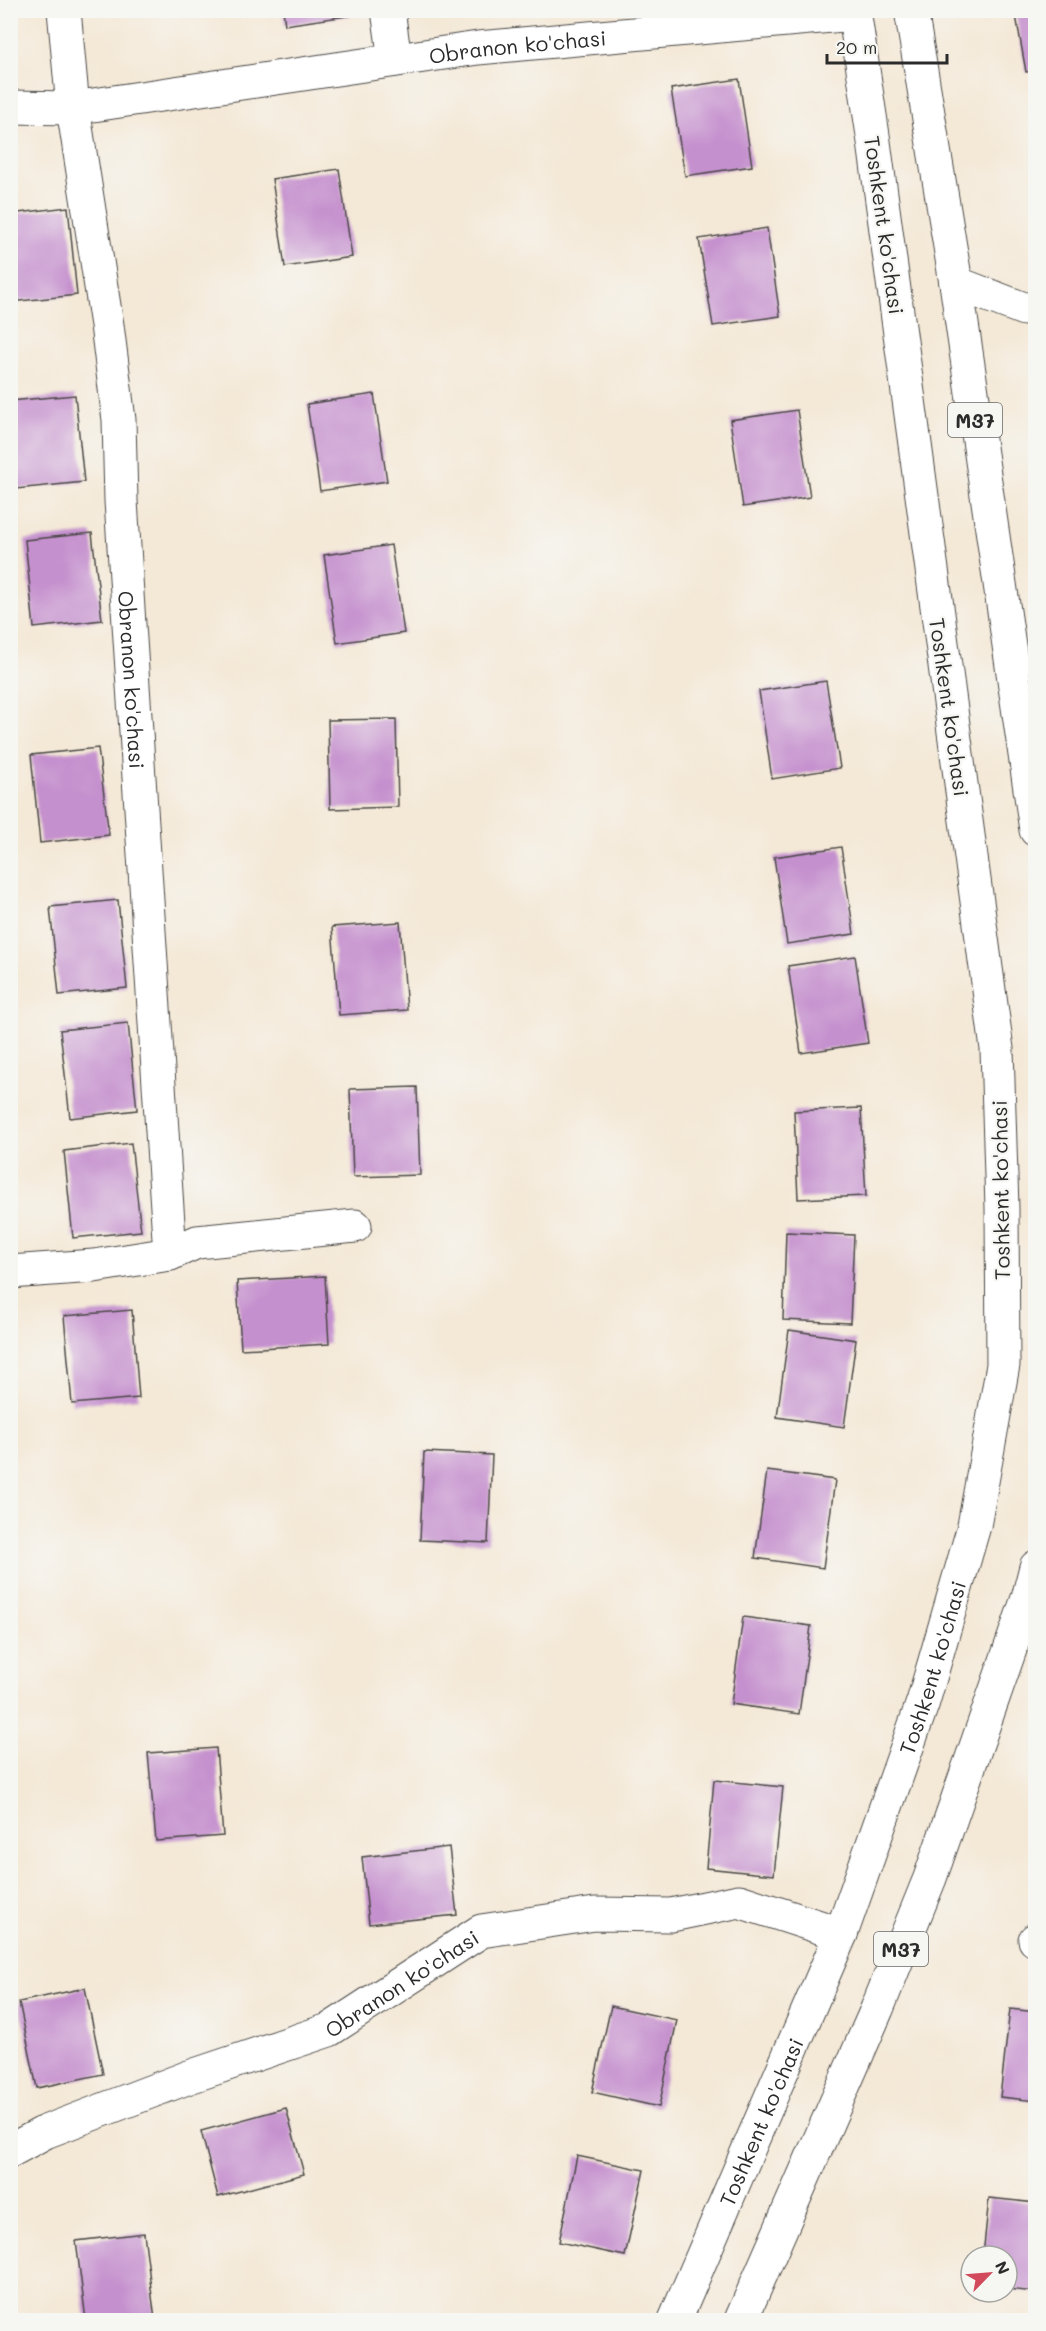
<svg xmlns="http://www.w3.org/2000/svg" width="1046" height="2331" font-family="Mali,sans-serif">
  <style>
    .building { fill: #c590ce }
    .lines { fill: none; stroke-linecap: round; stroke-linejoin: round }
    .minor-casing { stroke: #494745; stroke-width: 35 }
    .trunk-casing { stroke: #494745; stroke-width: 35 }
    .minor { stroke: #fff; stroke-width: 33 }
    .trunk { stroke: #fff; stroke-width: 33 }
    .labels { text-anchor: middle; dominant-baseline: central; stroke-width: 4.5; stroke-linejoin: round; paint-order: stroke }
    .shield { fill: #f6f6f2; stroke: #686867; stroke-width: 1.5 }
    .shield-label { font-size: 20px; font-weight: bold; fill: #2b2b2b }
    .street-label { font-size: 21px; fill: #2b2b2b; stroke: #f6f6f2 }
  </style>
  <rect width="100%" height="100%" fill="#f6f6f2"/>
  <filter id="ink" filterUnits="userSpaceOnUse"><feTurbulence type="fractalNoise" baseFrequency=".0167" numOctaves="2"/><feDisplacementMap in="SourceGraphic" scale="12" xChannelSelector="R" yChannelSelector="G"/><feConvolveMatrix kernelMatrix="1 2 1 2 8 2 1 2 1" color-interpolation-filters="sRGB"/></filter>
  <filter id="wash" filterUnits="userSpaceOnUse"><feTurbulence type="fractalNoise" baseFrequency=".008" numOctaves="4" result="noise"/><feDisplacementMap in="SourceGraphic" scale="24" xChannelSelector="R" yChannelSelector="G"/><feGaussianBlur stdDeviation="1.35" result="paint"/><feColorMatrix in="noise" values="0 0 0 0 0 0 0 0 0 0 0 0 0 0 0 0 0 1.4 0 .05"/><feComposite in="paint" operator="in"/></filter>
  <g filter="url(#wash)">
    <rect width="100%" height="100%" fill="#f4e8d6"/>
    <g id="blocks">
      <g class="building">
        <polygon points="283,10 352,10 353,15 285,25"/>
        <polygon points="1015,10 1036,10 1036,71 1026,72"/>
        <polygon points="739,79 752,166 685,176 671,89"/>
        <polygon points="339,169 352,257 285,267 272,179"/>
        <polygon points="68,207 77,295 10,302 10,214"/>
        <polygon points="767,228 780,316 713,326 699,239"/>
        <polygon points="374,394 387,481 320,491 307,404"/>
        <polygon points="75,395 84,482 16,489 10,434 10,401"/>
        <polygon points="797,410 810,497 743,507 730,420"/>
        <polygon points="92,533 102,620 34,628 25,540"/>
        <polygon points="391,545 404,633 337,643 324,555"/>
        <polygon points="826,681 840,768 772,779 759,691"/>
        <polygon points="396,719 398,807 330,809 328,720"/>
        <polygon points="98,748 109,835 40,843 31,755"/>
        <polygon points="841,847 854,934 787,944 774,857"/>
        <polygon points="118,900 127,988 59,995 50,907"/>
        <polygon points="400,922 407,1010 339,1015 332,927"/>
        <polygon points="855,956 868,1043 801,1053 788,966"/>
        <polygon points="128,1023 137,1110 70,1118 60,1030"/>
        <polygon points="417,1087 420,1175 353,1177 350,1089"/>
        <polygon points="861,1108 866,1196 798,1199 794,1111"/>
        <polygon points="131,1143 141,1231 73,1238 64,1151"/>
        <polygon points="786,1232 854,1235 850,1323 783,1320"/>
        <polygon points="325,1276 329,1344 241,1349 237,1281"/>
        <polygon points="132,1310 139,1398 72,1404 64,1316"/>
        <polygon points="789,1330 856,1340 844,1427 777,1417"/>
        <polygon points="424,1452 492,1455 488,1543 420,1540"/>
        <polygon points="767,1471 835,1480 823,1568 755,1558"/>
        <polygon points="743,1617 811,1626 799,1714 731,1704"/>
        <polygon points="216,1748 223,1836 156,1841 148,1753"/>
        <polygon points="714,1780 783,1787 774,1875 706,1868"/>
        <polygon points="449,1847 457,1915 369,1924 362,1857"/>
        <polygon points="85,1988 103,2074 37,2088 19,2002"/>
        <polygon points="611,2006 677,2020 659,2107 592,2092"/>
        <polygon points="1010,2009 1036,2012 1036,2101 1000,2097"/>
        <polygon points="286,2108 304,2174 218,2197 201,2131"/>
        <polygon points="577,2156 644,2170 625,2256 559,2242"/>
        <polygon points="989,2198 1036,2203 1036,2292 1007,2289 1007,2256 983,2256"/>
        <polygon points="144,2233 155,2320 86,2320 76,2241"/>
      </g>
    </g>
  </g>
  <g filter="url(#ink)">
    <use href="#blocks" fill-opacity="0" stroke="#494745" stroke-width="1.5"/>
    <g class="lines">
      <defs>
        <g id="minor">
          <path id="s1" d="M 64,10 L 73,108 L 107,325 L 119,420 L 121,501 L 170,1254"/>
          <polyline points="388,10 395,60"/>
          <path id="s2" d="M 10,107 L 73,108 L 478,48 L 854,14"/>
          <polyline points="956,283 1024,309 1036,309"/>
          <polyline points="10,1272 94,1266 170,1254 197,1242 355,1226"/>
          <polyline points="1035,1940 1036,1940"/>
          <path id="s3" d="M 10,2151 L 45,2132 L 189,2077 L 329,2030 L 481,1931 L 595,1914 L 671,1915 L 739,1901 L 841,1934"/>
        </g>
        <g id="trunk">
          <polyline points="911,10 956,283 1036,830"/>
          <path id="s4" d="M 675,2320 L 841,1934 L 923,1702 L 974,1526 L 1003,1365 L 1002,1208 L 997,1049 L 874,142 L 854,10"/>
          <polyline points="741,2320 877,2009 930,1878 1028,1598 1036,1567"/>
        </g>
      </defs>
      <use href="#minor" class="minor-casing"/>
      <use href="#trunk" class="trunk-casing"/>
      <use href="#minor" class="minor"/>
      <use href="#trunk" class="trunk"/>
    </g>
  </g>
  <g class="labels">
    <g class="shield">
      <rect x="948" y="403" width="54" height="34" rx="4.5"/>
      <rect x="874" y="1932" width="54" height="34" rx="4.5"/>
    </g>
    <g class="shield-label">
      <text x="975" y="420">M37</text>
      <text x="901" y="1949">M37</text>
    </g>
    <g class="street-label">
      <text stroke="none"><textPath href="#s2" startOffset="512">Obranon ko'chasi</textPath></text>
      <text transform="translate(885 225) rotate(82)">Toshkent ko'chasi</text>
      <text stroke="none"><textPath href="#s1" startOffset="674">Obranon ko'chasi</textPath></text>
      <text transform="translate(950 707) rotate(82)">Toshkent ko'chasi</text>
      <text transform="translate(1000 1190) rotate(-91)">Toshkent ko'chasi</text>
      <text stroke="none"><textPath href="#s4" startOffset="702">Toshkent ko'chasi</textPath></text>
      <text stroke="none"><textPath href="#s3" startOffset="428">Obranon ko'chasi</textPath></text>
      <text stroke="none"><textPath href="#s4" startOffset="216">Toshkent ko'chasi</textPath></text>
    </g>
  </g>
  <rect width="1046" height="2331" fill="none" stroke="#f6f6f2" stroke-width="36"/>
  <g transform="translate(989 2274) rotate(65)"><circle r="28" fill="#f6f6f2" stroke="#a5a5a2" stroke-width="1.5"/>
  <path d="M0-4.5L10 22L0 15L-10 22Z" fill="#d1495b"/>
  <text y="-9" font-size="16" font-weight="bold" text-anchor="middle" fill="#2b2b2b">N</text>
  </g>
  <path d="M827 54v9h120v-9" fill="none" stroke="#2b2b2b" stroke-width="3"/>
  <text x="836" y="54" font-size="18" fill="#2b2b2b" stroke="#f6f6f2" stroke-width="4.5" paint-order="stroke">20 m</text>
</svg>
